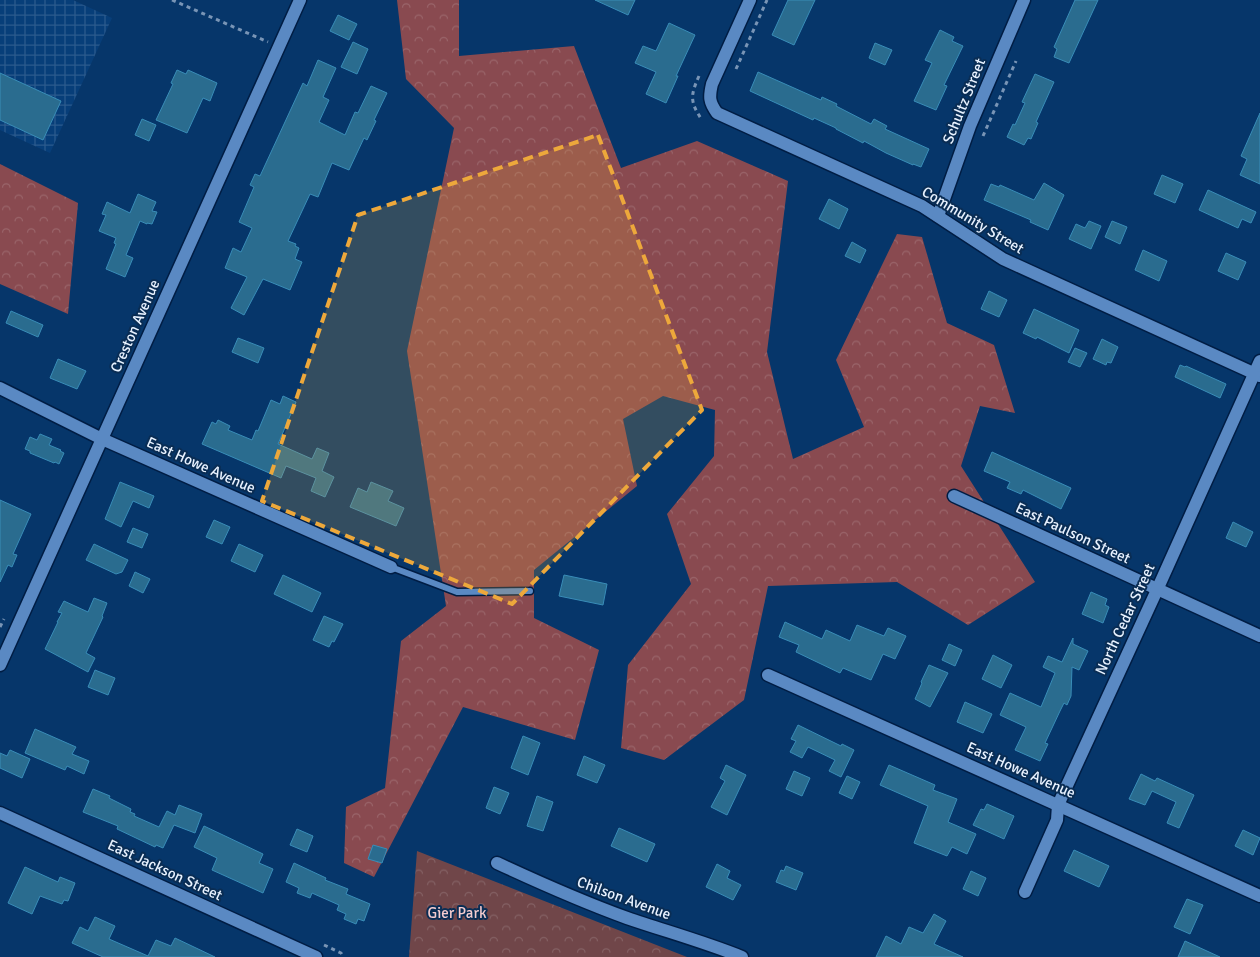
<svg xmlns="http://www.w3.org/2000/svg" width="1260" height="957" font-family="Signika,sans-serif">
  <style>
    .industrial { fill: url(#industrial-grid) }
    .forest { fill: url(#forest-crowns) }
    .park { fill: url(#park-crowns) }
    .building { fill: #2a6c8f; stroke: #398db8 }
    .lines { fill: none; stroke-linecap: round; stroke-linejoin: round }
    .lane-casing { stroke: #001d44; stroke-width: 9 }
    .street-casing { stroke: #001d44; stroke-width: 15 }
    .path { stroke: #7995b6; stroke-width: 3; stroke-dasharray: 4 4; stroke-linecap: butt }
    .lane { stroke: #5a89c3; stroke-width: 6 }
    .street { stroke: #5a89c3; stroke-width: 12 }
    .marked { fill: #eda83b; fill-opacity: 0.2; stroke: #eda83b; stroke-width: 4; stroke-dasharray: 10 6; stroke-linejoin: round }
    .labels { text-anchor: middle; dominant-baseline: central; stroke-width: 4; stroke-linejoin: round; paint-order: stroke }
    .street-label { font-size: 15px; fill: #e8f2ff; stroke: #0a2d54 }
    .park-label { font-size: 15px; fill: #f6cdcf; stroke: #0a2d54 }
  </style>
  <defs>
    <pattern id="industrial-grid" width="8" height="8" patternUnits="userSpaceOnUse" patternTransform="scale(1.25)"><rect width="8" height="8" fill="#073e79"/><path d="M0 4h8M4 0v8" fill="none" stroke="#2b5a8d"/></pattern>
    <pattern id="forest-crowns" width="20" height="18" patternUnits="userSpaceOnUse" patternTransform="scale(1.25)"><rect width="20" height="18" fill="#894a50"/><path d="M2 6a3 3 0 1 1 6 0M12 15a3 3 0 1 1 6 0" fill="none" stroke="#9a656a"/></pattern>
    <pattern id="park-crowns" width="20" height="18" patternUnits="userSpaceOnUse" patternTransform="scale(1.25)"><rect width="20" height="18" fill="#704649"/><path d="M2 6a3 3 0 1 1 6 0M12 15a3 3 0 1 1 6 0" fill="none" stroke="#846164"/></pattern>
  </defs>
  <rect width="100%" height="100%" fill="#06366a"/>
  <polygon class="industrial" points="0,0 73,0 112,18 50,153 0,130"/>
  <g class="forest">
    <polygon points="397,0 459,0 459,56 574,46 621,168 697,141 788,181 767,352 793,459 864,427 836,360 897,234 922,237 947,323 994,345 1015,413 980,406 961,466 1035,582 968,625 897,582 768,586 744,700 664,760 621,748 628,665 691,584 667,514 714,456 715,410 663,396 623,419 637,486 534,570 534,618 599,650 575,740 463,707 374,877 344,863 346,807 385,788 401,641 446,606 407,351 454,128 406,79"/>
    <polygon points="0,164 78,203 68,314 0,284"/>
  </g>
  <polygon class="park" points="417,851 687,957 409,957"/>
  <g class="building">
    <polygon points="595,0 635,0 628,15"/>
    <polygon points="788,0 815,0 794,45 772,35"/>
    <polygon points="1075,0 1098,0 1069,63 1054,57 1057,49 1054,47"/>
    <polygon points="338,15 357,24 349,40 330,31"/>
    <polygon points="669,23 695,35 676,76 678,76 666,103 646,94 656,72 635,63 643,46 656,51"/>
    <polygon points="940,30 954,37 952,41 963,46 944,85 947,86 936,110 914,101 932,63 925,60"/>
    <polygon points="353,42 368,49 357,74 341,67"/>
    <polygon points="875,43 892,50 885,65 869,58"/>
    <polygon points="318,60 336,68 323,97 329,100 319,122 345,135 355,112 358,113 371,86 387,93 374,120 376,121 367,140 364,138 349,170 332,163 318,197 310,194 288,241 296,244 295,246 299,248 295,259 302,262 290,290 263,279 244,315 231,308 247,277 225,268 233,248 241,252 252,228 239,222 254,187 250,185 255,174 260,176 303,83 307,86"/>
    <polygon points="177,70 186,74 188,70 217,83 210,101 203,98 187,133 156,120 173,84 171,83"/>
    <polygon points="758,72 821,100 822,97 837,104 836,106 871,124 874,119 887,126 885,129 929,149 921,167 913,164 913,165 886,153 864,141 863,143 836,129 836,128 814,118 813,120 750,91"/>
    <polygon points="0,73 61,101 43,140 0,120"/>
    <polygon points="1035,74 1054,82 1036,122 1038,123 1031,139 1028,138 1024,145 1007,137 1013,124 1015,125 1025,103 1022,102"/>
    <polygon points="1260,113 1260,184 1240,175 1247,159 1241,156"/>
    <polygon points="142,119 156,125 149,141 135,135"/>
    <polygon points="1162,175 1183,184 1175,203 1154,194"/>
    <polygon points="1044,183 1064,195 1048,230 1030,222 1031,220 984,200 991,184 999,187 1000,185 1034,200"/>
    <polygon points="1208,190 1256,212 1251,223 1242,219 1238,228 1199,210"/>
    <polygon points="138,194 156,202 152,211 157,212 152,224 147,223 147,224 140,221 126,255 133,258 125,277 106,269 116,244 114,243 116,238 99,231 106,215 102,214 107,202 130,213"/>
    <polygon points="829,199 848,209 839,229 819,219"/>
    <polygon points="1089,221 1101,226 1091,249 1069,239 1076,224 1085,228"/>
    <polygon points="1112,221 1127,227 1120,244 1105,237"/>
    <polygon points="852,242 866,250 860,263 845,256"/>
    <polygon points="1143,250 1167,261 1159,281 1135,270"/>
    <polygon points="1226,253 1246,262 1238,280 1218,271"/>
    <polygon points="989,291 1007,300 999,317 981,309"/>
    <polygon points="1034,309 1079,330 1069,353 1037,337 1036,339 1023,333"/>
    <polygon points="11,311 43,325 38,337 6,323"/>
    <polygon points="238,338 264,348 258,363 232,352"/>
    <polygon points="1102,339 1118,347 1111,363 1107,362 1106,365 1093,359"/>
    <polygon points="1075,348 1087,353 1080,367 1068,362"/>
    <polygon points="58,359 86,371 77,389 50,378"/>
    <polygon points="1180,365 1185,367 1186,366 1226,384 1220,398 1175,377"/>
    <polygon points="283,396 296,402 278,444 312,459 317,448 329,453 322,471 334,477 325,497 311,491 316,478 286,466 281,478 202,444 212,422 216,424 218,420 230,426 228,430 252,440 256,430 258,431 271,400 280,404"/>
    <polygon points="40,434 52,439 49,445 61,450 60,451 64,453 59,464 55,462 54,463 30,453 30,451 25,449 30,437 37,440"/>
    <polygon points="992,452 1071,488 1061,509 1023,490 1021,494 1007,488 1010,482 984,471"/>
    <polygon points="120,482 154,496 149,508 133,501 121,527 105,519"/>
    <polygon points="371,482 393,491 388,501 404,508 396,526 350,507 358,488 367,492"/>
    <polygon points="0,500 31,514 13,554 17,555 12,567 8,565 0,582"/>
    <polygon points="214,520 230,527 222,544 206,537"/>
    <polygon points="1233,522 1253,532 1246,547 1226,538"/>
    <polygon points="133,528 148,534 142,548 127,542"/>
    <polygon points="94,544 128,560 122,572 116,574 86,560"/>
    <polygon points="239,544 263,555 255,572 231,561"/>
    <polygon points="135,572 150,579 143,593 129,586"/>
    <polygon points="283,575 321,593 312,612 274,594"/>
    <polygon points="564,575 607,584 603,605 559,596"/>
    <polygon points="1091,592 1107,599 1105,605 1109,607 1103,623 1082,614"/>
    <polygon points="94,598 107,603 102,616 103,617 86,653 95,658 88,672 45,649 58,622 57,622 62,613 58,612 64,601 88,612"/>
    <polygon points="324,616 343,624 334,642 332,641 329,647 313,640"/>
    <polygon points="785,622 822,639 826,630 850,641 857,625 884,636 888,628 906,636 895,659 883,654 871,680 843,668 840,673 796,652 799,645 779,637"/>
    <polygon points="1073,638 1073,644 1088,651 1079,670 1072,667 1071,696 1067,705 1064,703 1060,711 1045,743 1048,744 1040,761 1015,750 1026,727 1000,715 1010,693 1041,707 1055,673 1043,667 1048,656 1062,662"/>
    <polygon points="949,644 962,650 955,666 942,660"/>
    <polygon points="993,655 1012,665 1001,688 982,679"/>
    <polygon points="929,665 948,673 930,707 915,699 922,683 921,682"/>
    <polygon points="95,670 115,678 108,695 88,687"/>
    <polygon points="965,702 992,714 983,733 957,722"/>
    <polygon points="798,725 841,746 842,744 854,750 841,777 829,771 835,760 808,747 802,758 790,752 796,741 791,739"/>
    <polygon points="35,729 76,747 72,754 89,761 84,774 67,766 65,770 25,753"/>
    <polygon points="523,736 540,743 528,775 511,768"/>
    <polygon points="10,750 30,759 22,778 0,768 0,753 7,756"/>
    <polygon points="584,756 605,765 597,783 577,775"/>
    <polygon points="726,765 746,775 727,815 711,807 725,781 720,778"/>
    <polygon points="889,765 935,785 933,790 957,799 948,822 976,834 967,854 952,847 947,856 914,843 928,806 880,785"/>
    <polygon points="794,771 810,778 802,796 786,789"/>
    <polygon points="1141,774 1155,781 1157,778 1194,795 1179,828 1167,823 1176,802 1152,791 1145,805 1129,799"/>
    <polygon points="847,776 860,782 852,799 839,793"/>
    <polygon points="494,787 509,793 500,814 486,808"/>
    <polygon points="93,789 110,796 109,798 131,809 130,812 135,814 134,816 159,827 167,811 175,815 179,805 202,814 195,833 174,825 163,848 156,845 155,847 117,829 118,826 83,812"/>
    <polygon points="537,796 553,802 543,831 527,826"/>
    <polygon points="987,804 1014,816 1004,839 973,825 981,809 984,810"/>
    <polygon points="204,826 263,854 259,863 273,869 263,893 212,870 217,858 194,847"/>
    <polygon points="619,828 655,844 647,862 611,846"/>
    <polygon points="297,829 313,836 307,852 290,845"/>
    <polygon points="1243,830 1260,838 1253,855 1235,846"/>
    <polygon points="373,845 387,849 382,863 368,859"/>
    <polygon points="1074,850 1109,866 1099,887 1064,871"/>
    <polygon points="294,863 326,878 325,880 348,889 346,894 370,904 364,921 358,919 356,924 344,919 346,914 337,910 339,905 312,893 310,898 297,893 299,888 286,882"/>
    <polygon points="717,864 730,871 727,878 741,885 733,900 706,887"/>
    <polygon points="786,866 803,873 796,890 776,882 781,870 784,871"/>
    <polygon points="25,867 58,882 60,877 75,883 68,901 64,900 62,904 40,896 32,914 8,903"/>
    <polygon points="971,871 986,878 978,896 963,889"/>
    <polygon points="1187,899 1203,905 1190,934 1174,927"/>
    <polygon points="934,914 946,921 934,944 963,957 876,957 886,936 901,944 909,927 923,933"/>
    <polygon points="95,917 115,926 109,939 148,956 156,940 171,946 175,938 215,957 103,957 72,943 80,927 88,931"/>
    <polygon points="1185,941 1220,957 1178,957"/>
  </g>
  <g class="lines">
    <defs>
      <polyline id="lane" points="391,567 457,592 530,591"/>
      <g id="street">
        <path d="M 750,0 L 712,84 C 709,97 709,102 717,113 L 922,206 L 1003,259 L 1260,376"/>
        <polyline points="938,216 970,126 1024,0"/>
        <polyline points="0,388 102,439 391,567"/>
        <polyline points="954,496 1260,636"/>
        <polyline points="0,665 300,0"/>
        <polyline points="768,675 1260,896"/>
        <polyline points="0,813 316,957"/>
        <path d="M 497,863 C 540,883 583,902 627,918 C 665,931 705,942 742,957"/>
        <polyline points="1025,892 1057,820 1058,805 1157,590 1260,361"/>
      </g>
    </defs>
    <use href="#lane" class="lane-casing"/>
    <use href="#street" class="street-casing"/>
    <g class="path">
      <polyline points="172,0 268,42"/>
      <polyline points="736,69 767,0"/>
      <path d="M 699,76 C 690,96 690,102 702,120"/>
      <polyline points="983,136 1016,61"/>
      <polyline points="948,141 954,122 965,98"/>
      <polyline points="0,627 4,619"/>
      <polyline points="324,945 341,953 343,957"/>
    </g>
    <use href="#lane" class="lane"/>
    <use href="#street" class="street"/>
  </g>
  <path class="marked" d="M 598,135 L 702,410 L 512,604 L 262,501 L 358,215 Z"/>
  <g class="labels">
    <g class="street-label">
      <text transform="translate(964 101) rotate(-68)">Schultz Street</text>
      <text transform="translate(973 220) rotate(31)">Community Street</text>
      <text transform="translate(135 326) rotate(-66)">Creston Avenue</text>
      <text transform="translate(201 465) rotate(24)">East Howe Avenue</text>
      <text transform="translate(1073 533) rotate(25)">East Paulson Street</text>
      <text transform="translate(1125 619) rotate(-65)">North Cedar Street</text>
      <text transform="translate(1021 770) rotate(24)">East Howe Avenue</text>
      <text transform="translate(165 870) rotate(25)">East Jackson Street</text>
      <text transform="translate(624 898) rotate(20)">Chilson Avenue</text>
    </g>
    <g class="park-label">
      <text x="457" y="913">Gier Park</text>
    </g>
  </g>
</svg>
